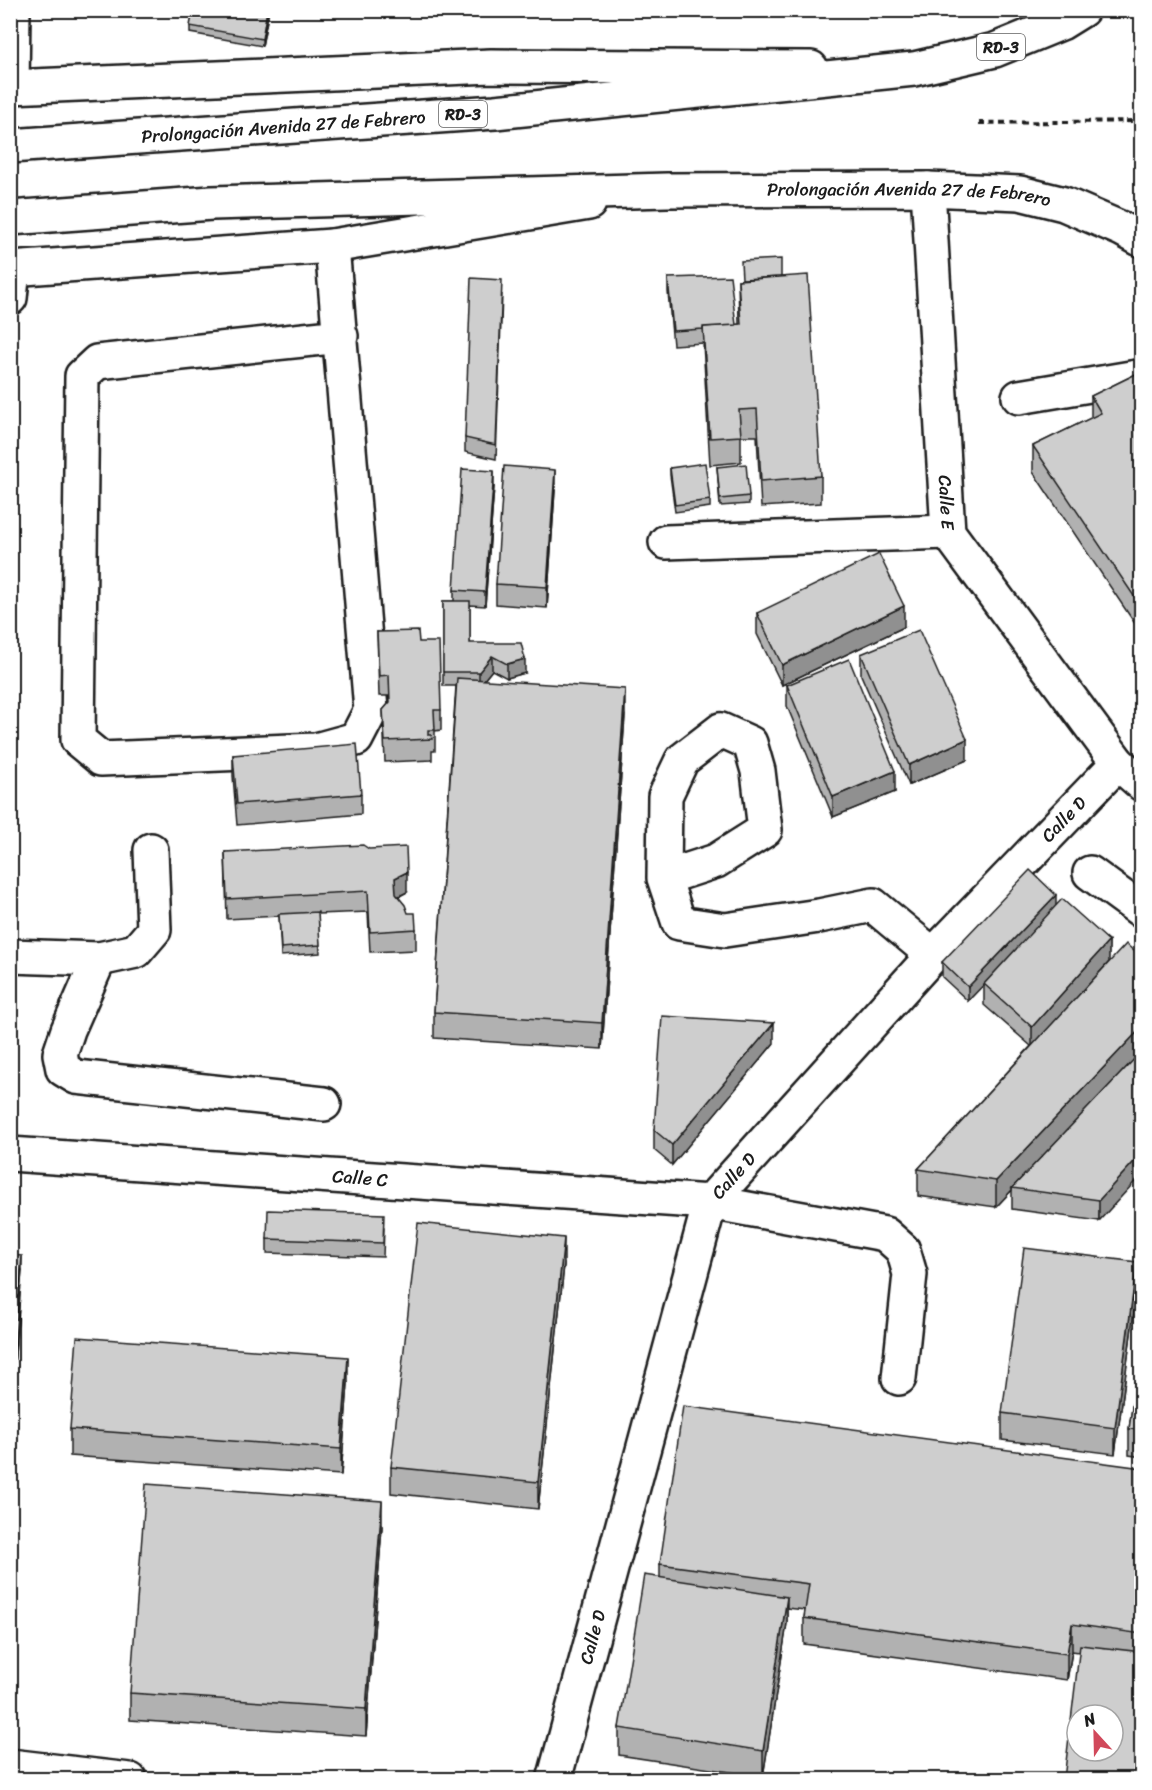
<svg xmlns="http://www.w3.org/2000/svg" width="1152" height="1790" font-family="Sriracha,sans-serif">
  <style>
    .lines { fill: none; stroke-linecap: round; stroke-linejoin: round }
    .minor-casing { stroke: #1c1c1c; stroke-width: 38 }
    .major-casing { stroke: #1c1c1c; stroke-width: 38 }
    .highway-casing { stroke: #1c1c1c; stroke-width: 38 }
    .path { stroke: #1c1c1c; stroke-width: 4; stroke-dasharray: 6 4.5; stroke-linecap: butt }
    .minor { stroke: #fff; stroke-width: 33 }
    .major { stroke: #fff; stroke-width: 33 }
    .highway { stroke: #fff; stroke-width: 33 }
    .wall { fill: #b1b1b1; stroke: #1c1c1c; stroke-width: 1.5 }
    .shaded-wall { fill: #909090; stroke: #1c1c1c; stroke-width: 1.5 }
    .building { fill: #cecece; stroke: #1c1c1c; stroke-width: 1.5; fill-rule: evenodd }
    .labels { text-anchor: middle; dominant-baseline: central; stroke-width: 4.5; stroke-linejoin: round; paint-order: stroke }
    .shield { fill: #fff; stroke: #606060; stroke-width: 1.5 }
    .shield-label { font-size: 16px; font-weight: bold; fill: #1c1c1c }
    .street-label { font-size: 18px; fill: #1c1c1c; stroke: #fff }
  </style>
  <rect width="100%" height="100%" fill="#fff"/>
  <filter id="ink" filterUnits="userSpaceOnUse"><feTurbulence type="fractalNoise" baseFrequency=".0167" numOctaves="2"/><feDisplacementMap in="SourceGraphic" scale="12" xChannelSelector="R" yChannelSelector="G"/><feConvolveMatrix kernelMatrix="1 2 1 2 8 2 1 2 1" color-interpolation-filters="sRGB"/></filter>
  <g filter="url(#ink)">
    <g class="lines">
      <defs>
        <g id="minor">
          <polyline points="12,87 13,10"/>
          <path id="s1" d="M 928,189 L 948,532 L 1118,763 L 1142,784"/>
          <polyline points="332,246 371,710 356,739 316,750 101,759 78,740 82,376 97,362 341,336"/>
          <polyline points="10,298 13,269"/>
          <polyline points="1019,397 1137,377 1142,378"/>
          <polyline points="666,542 948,532"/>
          <polyline points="1090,873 1142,911"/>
          <polyline points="664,878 716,861 765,830 758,771 750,743 721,730 682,760 665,796 664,878 679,923 725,930 819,916 873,905 933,955"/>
          <polyline points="10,956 99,959 136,951 154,930 151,850"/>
          <polyline points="99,959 68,1030 60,1054 63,1069 76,1077 324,1104"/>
          <path id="s2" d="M 10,1154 L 710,1202 L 885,1234 L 903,1250 L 910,1274 L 899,1378"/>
          <polyline points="10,1766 130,1780"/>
          <path id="s3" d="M 554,1780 L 710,1202 L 933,955 L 1118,763"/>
        </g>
        <g id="major">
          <polyline points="10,87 491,66 811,68"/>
          <polyline points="10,269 332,246 589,203"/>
        </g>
        <g id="highway">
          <path id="s4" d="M 10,146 L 495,112 L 914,69 L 995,50 L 1061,23 L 1082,10"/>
          <path id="s5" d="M 10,218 L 212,203 L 667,190 L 928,189 L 1020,193 L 1064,204 L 1122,229 L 1142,240"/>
        </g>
      </defs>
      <use href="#minor" class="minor-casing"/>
      <use href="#major" class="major-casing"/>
      <use href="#highway" class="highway-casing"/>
      <polyline class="path" points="979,123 1142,121"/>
      <use href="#minor" class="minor"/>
      <use href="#major" class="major"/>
      <use href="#highway" class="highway"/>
    </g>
    <g class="wall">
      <polygon points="269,10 262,46 190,33 190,26"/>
      <polygon points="781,277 821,476 821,503 761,507 757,436 741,436 741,462 710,465 703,343 673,345 668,292 668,278 736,325 739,324 738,280"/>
      <polygon points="502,294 496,459 465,452 465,438"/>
      <polygon points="1142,371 1142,634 1033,472 1033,446 1091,418 1091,396"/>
      <polygon points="717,467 749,496 749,504 720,506"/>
      <polygon points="670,468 710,500 710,507 675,512 670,475"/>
      <polygon points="494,486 485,606 470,605 470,643 525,673 507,678 492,670 484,680 625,715 602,1049 434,1038 434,1012 456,686 443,686 443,601 454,601 454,590"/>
      <polygon points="555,490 547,608 496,604 496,584"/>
      <polygon points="757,613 904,627 782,685 757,634"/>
      <polygon points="377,632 419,642 441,710 441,730 435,731 435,751 432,751 432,760 385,762 383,710 389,703 389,696 379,696"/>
      <polygon points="861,654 967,760 909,785 861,675"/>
      <polygon points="787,685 895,792 833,817 787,706"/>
      <polygon points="233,755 361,794 361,814 237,825 233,776"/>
      <polygon points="225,852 407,892 398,897 416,929 416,950 370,952 368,912 318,914 320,953 281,956 279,916 227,919"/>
      <polygon points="1056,905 1109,941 1099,1221 1012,1209 1012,1190 996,1207 918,1196 918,1169 1031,1046 984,1005 984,984 968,1001 942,977 942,962"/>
      <polygon points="774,1043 672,1165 654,1150 654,1130"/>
      <polygon points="384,1228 383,1257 267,1253 267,1239"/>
      <polygon points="10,1255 22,1270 12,1391 10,1391"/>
      <polygon points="564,1265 538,1509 391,1493 391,1467"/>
      <polygon points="1137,1289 1115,1454 1002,1440 1002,1413"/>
      <polygon points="1142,1336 1142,1457 1129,1455 1129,1429"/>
      <polygon points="348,1383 341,1475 70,1456 70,1429"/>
      <polygon points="1142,1468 1142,1779 1079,1652 1072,1651 1067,1680 804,1644 804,1618 805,1610 787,1608 787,1623 763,1777 619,1755 619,1728 660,1577 660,1564"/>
      <polygon points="382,1527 366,1736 130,1720 130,1693"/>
    </g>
    <g class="shaded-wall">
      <polygon points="267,10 269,10 262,46 262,39"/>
      <polygon points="555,470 555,490 547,608 547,587"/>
      <polygon points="494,471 494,486 485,606 485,592"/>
      <polygon points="904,606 904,627 782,685 782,665"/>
      <polygon points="492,656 492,670 479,686 479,672"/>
      <polygon points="525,659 525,673 507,678 507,664"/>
      <polygon points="625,689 625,715 602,1049 602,1023"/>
      <polygon points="967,739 967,760 909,785 909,765"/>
      <polygon points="895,771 895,792 833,817 833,797"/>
      <polygon points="407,872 407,892 395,898 395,878"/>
      <polygon points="1056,895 1056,910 968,1001 968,987"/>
      <polygon points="1109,941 1109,962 1032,1047 1032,1027"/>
      <polygon points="774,1023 774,1043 672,1165 672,1145"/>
      <polygon points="1142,1027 1142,1053 1012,1188 1012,1190 996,1207 996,1181"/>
      <polygon points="1142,1153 1142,1174 1099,1221 1099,1200"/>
      <polygon points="564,1238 564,1265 538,1509 538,1482"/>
      <polygon points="22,1256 22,1270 12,1391 12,1377"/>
      <polygon points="1137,1262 1137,1289 1115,1454 1115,1428"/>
      <polygon points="348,1357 348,1383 341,1475 341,1449"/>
      <polygon points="382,1501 382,1527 366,1736 366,1709"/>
      <polygon points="787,1597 787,1623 763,1777 763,1751"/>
      <polygon points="1072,1624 1072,1651 1067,1680 1067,1654"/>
    </g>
    <g class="building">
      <polygon points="193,10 267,10 262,39 190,26"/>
      <polygon points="781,259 781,277 742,279 741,261"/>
      <polygon points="808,275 821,476 761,481 757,409 739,410 741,436 710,438 703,327 741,324 738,280"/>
      <polygon points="730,276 736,325 703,327 703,329 673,331 668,278"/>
      <polygon points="471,278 502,280 496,445 465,438"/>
      <polygon points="1142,371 1142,608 1033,446 1101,413 1091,396"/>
      <polygon points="705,463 710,500 675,505 670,468"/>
      <polygon points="746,464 749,496 720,499 717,467"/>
      <polygon points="504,466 555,470 547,587 496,584"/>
      <polygon points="462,469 494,471 485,592 454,590"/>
      <polygon points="879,554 904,606 782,665 757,613"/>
      <polygon points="443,601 470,601 470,643 521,643 525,659 507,664 492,656 479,672 443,672"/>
      <polygon points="919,630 967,739 909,765 861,654"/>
      <polygon points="418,631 419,642 439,642 441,710 434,710 435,730 428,730 428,735 431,735 432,739 385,741 383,710 390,702 389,675 379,676 377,632"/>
      <polygon points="849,659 895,771 833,797 787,685"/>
      <polygon points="457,678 625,689 602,1023 434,1012"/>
      <polygon points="357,744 361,794 237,804 233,755"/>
      <polygon points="363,845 369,849 406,847 407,872 395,878 396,894 405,905 408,913 415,913 416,929 370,932 368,891 227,899 225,852"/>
      <polygon points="1030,870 1056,895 968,987 942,962"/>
      <polygon points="1062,899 1109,941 1032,1027 984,984"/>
      <polygon points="318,912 320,945 281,948 279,914"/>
      <polygon points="1126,944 1142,958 1142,1027 996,1181 918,1169"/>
      <polygon points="662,1016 774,1023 672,1145 654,1130"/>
      <polygon points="1142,1051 1142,1153 1099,1200 1012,1188"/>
      <polygon points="268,1210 384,1214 383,1243 267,1239"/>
      <polygon points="418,1223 564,1238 538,1482 391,1467"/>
      <polygon points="1024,1248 1137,1262 1115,1428 1002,1413"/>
      <polygon points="10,1255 22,1256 12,1377 10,1377"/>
      <polygon points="1142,1336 1142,1430 1129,1429"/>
      <polygon points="77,1337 348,1357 341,1449 70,1429"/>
      <polygon points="683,1406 1142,1468 1142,1634 1072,1624 1067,1654 804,1618 809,1584 660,1564"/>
      <polygon points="146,1484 382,1501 366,1709 130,1693"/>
      <polygon points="644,1575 787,1597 763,1751 619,1728"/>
      <path d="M 1080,1645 L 1142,1652 L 1142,1779 L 1064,1779 ZM 1077,1715 L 1113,1715 L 1113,1751 L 1077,1751 Z"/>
    </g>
  </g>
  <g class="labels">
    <g class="shield">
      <rect x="977" y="34" width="48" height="26" rx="4.5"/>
      <rect x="439" y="101" width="48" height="26" rx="4.5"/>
    </g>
    <g class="shield-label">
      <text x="1001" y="47">RD-3</text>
      <text x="463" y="114">RD-3</text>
    </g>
    <g class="street-label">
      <text stroke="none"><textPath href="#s4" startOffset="274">Prolongación Avenida 27 de Febrero</textPath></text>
      <text stroke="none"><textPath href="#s5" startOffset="900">Prolongación Avenida 27 de Febrero</textPath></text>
      <text stroke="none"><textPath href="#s1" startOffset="314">Calle E</textPath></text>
      <text stroke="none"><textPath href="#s3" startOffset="1120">Calle D</textPath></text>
      <text stroke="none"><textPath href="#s3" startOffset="634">Calle D</textPath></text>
      <text stroke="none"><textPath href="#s2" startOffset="351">Calle C</textPath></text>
      <text stroke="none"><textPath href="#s3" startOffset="148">Calle D</textPath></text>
    </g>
  </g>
  <rect width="1152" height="1790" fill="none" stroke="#fff" stroke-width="36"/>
  <rect x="18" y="18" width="1116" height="1754" fill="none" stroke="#1c1c1c" stroke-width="2" filter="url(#ink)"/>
  <g transform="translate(1095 1733) rotate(338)"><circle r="28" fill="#ffffff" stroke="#a4a4a4" stroke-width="1.5"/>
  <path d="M0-4.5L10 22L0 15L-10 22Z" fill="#d1495b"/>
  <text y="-9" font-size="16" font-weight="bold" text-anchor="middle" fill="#1c1c1c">N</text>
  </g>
</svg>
